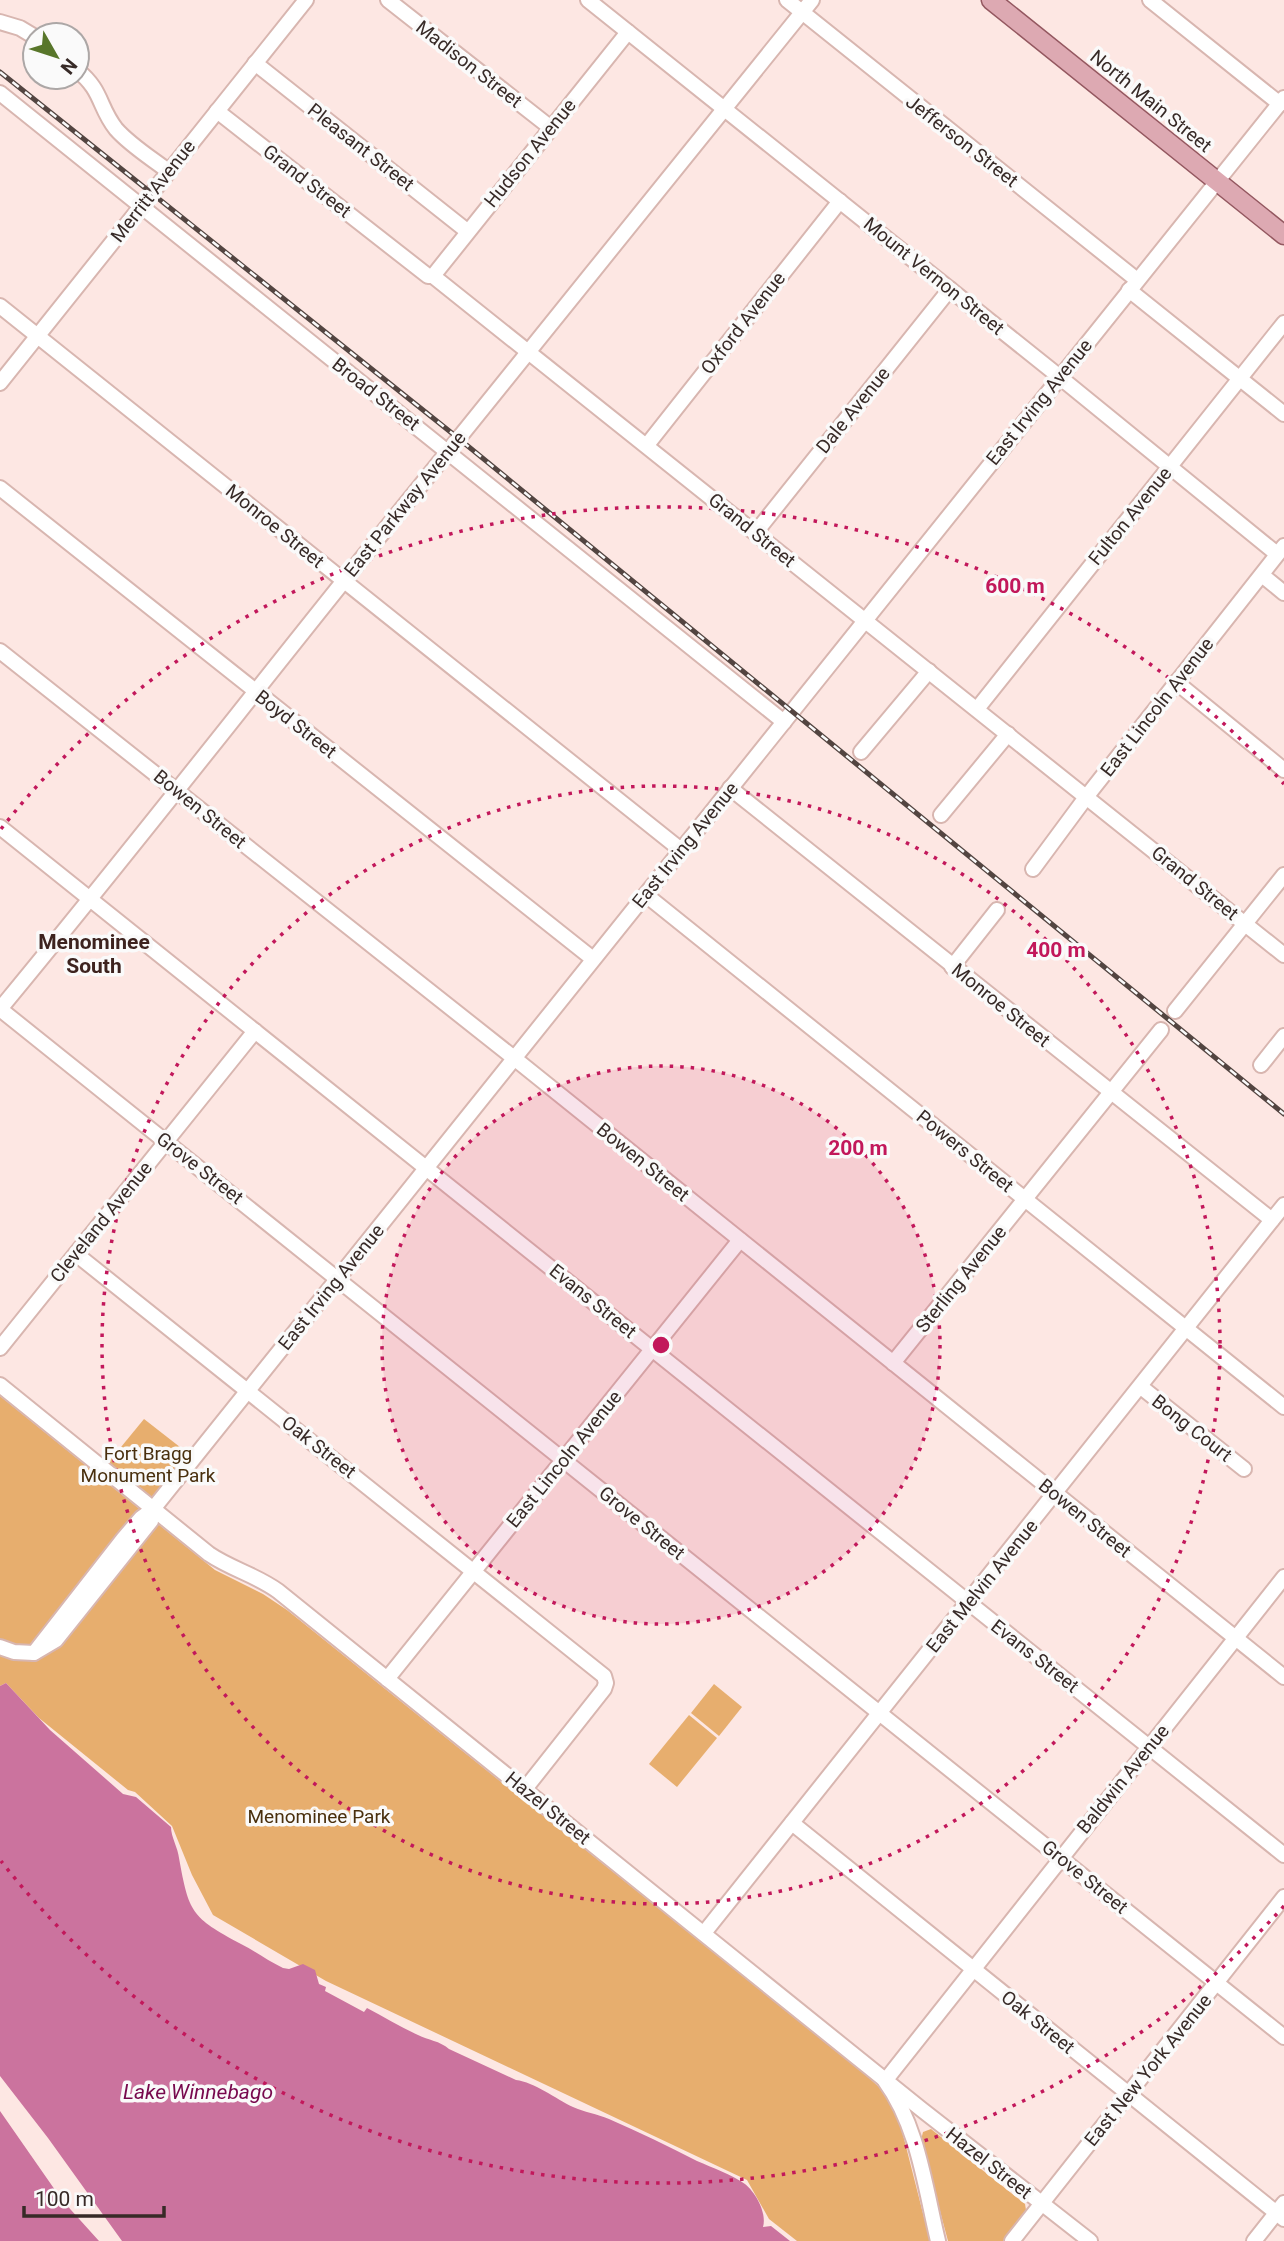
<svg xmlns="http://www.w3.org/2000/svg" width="1284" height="2241" font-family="Roboto,sans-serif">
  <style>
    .green { fill: #e7ae6e }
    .water { fill: #cb739e }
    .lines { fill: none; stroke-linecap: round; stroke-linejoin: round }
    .minor-casing { stroke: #d8b6b0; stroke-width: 18 }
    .major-casing { stroke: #945860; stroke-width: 21 }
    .minor { stroke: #fff; stroke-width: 14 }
    .major { stroke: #dda9b2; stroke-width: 18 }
    .rail-casing { stroke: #534541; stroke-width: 5 }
    .rail { stroke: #fafafa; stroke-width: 2.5; stroke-dasharray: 8; stroke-linecap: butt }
    .ring { fill: none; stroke: #c2185b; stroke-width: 3.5; stroke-dasharray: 3.5 7 }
    .labels { text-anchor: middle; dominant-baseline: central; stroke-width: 7; stroke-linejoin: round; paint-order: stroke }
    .street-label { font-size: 19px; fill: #372a27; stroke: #fafafa }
    .park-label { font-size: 19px; fill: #492f0d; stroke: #fafafa }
    .neighbourhood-label { font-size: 21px; font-weight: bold; fill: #3d231f; stroke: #fafafa }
    .water-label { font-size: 21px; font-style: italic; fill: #77084d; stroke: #fafafa }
    .centre { fill: #c2185b; stroke: #fafafa; stroke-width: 3.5 }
    .ring-label { font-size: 21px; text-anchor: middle; font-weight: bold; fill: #c2185b; stroke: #fafafa; stroke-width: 7; stroke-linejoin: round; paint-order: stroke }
  </style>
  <rect width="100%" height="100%" fill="#fde7e3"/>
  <g class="green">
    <polygon points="0,1396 215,1570 263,1594 287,1610 866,2075 881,2089 891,2104 900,2123 930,2241 797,2241 769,2219 747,2180 326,1981 213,1915 192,1875 172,1826 135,1792 128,1790 39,1718 6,1683 0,1686"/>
    <polygon points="144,1419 194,1458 153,1509 103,1469"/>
    <polygon points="714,1684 742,1707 719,1736 691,1713"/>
    <polygon points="689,1715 717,1738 677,1787 649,1764"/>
    <polygon points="931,2129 1025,2204 1026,2210 1024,2214 1003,2241 948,2241 921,2140 923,2132"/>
  </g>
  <g class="water">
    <path d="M 6,1683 L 50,1730 L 123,1794 L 136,1797 L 171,1827 C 171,1837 178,1848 179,1858 C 189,1913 191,1917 241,1944 C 255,1951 268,1961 283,1968 L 289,1969 L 303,1964 L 315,1970 L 319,1984 L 326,1987 L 325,1991 L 364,2012 L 367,2008 C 384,2017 400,2027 418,2035 C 428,2040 440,2041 449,2049 L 516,2080 C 534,2082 556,2099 573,2107 C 584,2112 597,2114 609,2119 C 639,2132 668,2146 697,2161 C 713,2168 731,2174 745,2184 C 756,2193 767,2213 763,2227 L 771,2226 L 790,2241 L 122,2241 L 48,2138 L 0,2076 L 0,1686 Z"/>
    <polygon points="0,2111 62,2200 99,2241 0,2241"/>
  </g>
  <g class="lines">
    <defs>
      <g id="minor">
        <polyline points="388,0 551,128"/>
        <polyline points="588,0 1051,370 1277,554"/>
        <polyline points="787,0 1137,280"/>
        <polyline points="1150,0 1280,104"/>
        <polyline points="0,22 20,28 35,37"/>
        <polyline points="255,63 467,231"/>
        <path d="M 77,70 C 103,91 98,106 116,129 C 130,145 151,158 168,171"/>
        <polyline points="0,93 784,722"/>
        <polyline points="217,111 428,276 433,276 1284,955"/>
        <polyline points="433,276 628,32"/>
        <polyline points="1129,290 1284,414"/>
        <polyline points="0,306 681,850"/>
        <polyline points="0,383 306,0"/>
        <polyline points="647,445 840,201"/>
        <polyline points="0,488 593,959"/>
        <polyline points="756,532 950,289"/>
        <polyline points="1262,575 1284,593"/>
        <polyline points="0,651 514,1058 1284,1677"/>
        <polyline points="1176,682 1284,770"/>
        <polyline points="977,709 1284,323"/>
        <polyline points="861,752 929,671"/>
        <polyline points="730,788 1272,1220"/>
        <polyline points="941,815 1008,734"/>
        <polyline points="0,827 1284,1855"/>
        <polyline points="1033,869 1087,796 1284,546"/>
        <polyline points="646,895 1284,1407"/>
        <polyline points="952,967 997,910"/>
        <polyline points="0,1009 1284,2037"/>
        <path d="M 0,1009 C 126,857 247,701 371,547 C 517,364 666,183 812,0"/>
        <polyline points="1175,1011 1284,875"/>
        <polyline points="1261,1065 1284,1036"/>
        <polyline points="76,1254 604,1676 606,1683 604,1689 525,1789"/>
        <polyline points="0,1348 255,1031"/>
        <polyline points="893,1363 1161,1030"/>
        <path d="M 0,1385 L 209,1554 C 231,1569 256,1575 278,1591 L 921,2109 L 1090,2241"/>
        <polyline points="1141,1387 1244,1469"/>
        <polyline points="0,1647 14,1652 34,1653 56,1640 151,1521 153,1509"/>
        <polyline points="34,1653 123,1539 141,1518 153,1509 1284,98"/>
        <polyline points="387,1679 740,1240"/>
        <polyline points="792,1823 1284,2219"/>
        <polyline points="704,1933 1284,1205"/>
        <path d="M 938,2241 C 925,2187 918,2126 885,2081 L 1284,1577"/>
        <polyline points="1012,2241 1284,1897"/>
        <polyline points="1254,2241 1284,2203"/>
      </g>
      <polyline id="major" points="991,0 1284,235"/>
    </defs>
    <use href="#minor" class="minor-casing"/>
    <use href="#major" class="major-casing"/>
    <use href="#minor" class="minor"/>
    <use href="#major" class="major"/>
    <defs>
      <polyline id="rail" points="0,72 458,438 1284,1114"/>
    </defs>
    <use href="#rail" class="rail-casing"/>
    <use href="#rail" class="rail"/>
  </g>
  <circle cx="661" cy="1345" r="279" fill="#c2185b" fill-opacity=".12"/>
  <g class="ring">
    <circle cx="661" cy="1345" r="279"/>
    <circle cx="661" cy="1345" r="559"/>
    <path d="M1284 1906A838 838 0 0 1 1 1861M1 829A838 838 0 0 1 1284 784"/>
  </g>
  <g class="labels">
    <g class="street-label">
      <text transform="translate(469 64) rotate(38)">Madison Street</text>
      <text transform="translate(1151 101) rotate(39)">North Main Street</text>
      <text transform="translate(962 141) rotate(38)">Jefferson Street</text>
      <text transform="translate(361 147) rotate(38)">Pleasant Street</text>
      <text transform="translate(530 153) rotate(-51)">Hudson Avenue</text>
      <text transform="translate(307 181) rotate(38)">Grand Street</text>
      <text transform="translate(153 191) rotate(-52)">Merritt Avenue</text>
      <text transform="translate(934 276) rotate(39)">Mount Vernon Street</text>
      <text transform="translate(743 323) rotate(-52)">Oxford Avenue</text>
      <text transform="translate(376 394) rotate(38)">Broad Street</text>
      <text transform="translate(1039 402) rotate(-51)">East Irving Avenue</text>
      <text transform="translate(853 410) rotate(-51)">Dale Avenue</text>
      <text transform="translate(405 504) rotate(-51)">East Parkway Avenue</text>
      <text transform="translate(1130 516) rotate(-51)">Fulton Avenue</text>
      <text transform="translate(275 526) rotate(39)">Monroe Street</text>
      <text transform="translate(752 530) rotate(39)">Grand Street</text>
      <text transform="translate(1157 707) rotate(-52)">East Lincoln Avenue</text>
      <text transform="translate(296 724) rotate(38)">Boyd Street</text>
      <text transform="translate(200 809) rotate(39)">Bowen Street</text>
      <text transform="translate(685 845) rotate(-51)">East Irving Avenue</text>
      <text transform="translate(1195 883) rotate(39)">Grand Street</text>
      <text transform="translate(1001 1005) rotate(39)">Monroe Street</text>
      <text transform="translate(965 1151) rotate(39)">Powers Street</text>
      <text transform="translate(643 1162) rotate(39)">Bowen Street</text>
      <text transform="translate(200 1168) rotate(38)">Grove Street</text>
      <text transform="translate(101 1222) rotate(-51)">Cleveland Avenue</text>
      <text transform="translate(961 1279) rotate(-51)">Sterling Avenue</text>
      <text transform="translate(331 1287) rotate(-51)">East Irving Avenue</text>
      <text transform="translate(593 1301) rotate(39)">Evans Street</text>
      <text transform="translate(1192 1428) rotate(38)">Bong Court</text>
      <text transform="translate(319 1447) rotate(38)">Oak Street</text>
      <text transform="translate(564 1459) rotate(-51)">East Lincoln Avenue</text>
      <text transform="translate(1085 1518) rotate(39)">Bowen Street</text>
      <text transform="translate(642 1523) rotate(39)">Grove Street</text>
      <text transform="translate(982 1586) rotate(-51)">East Melvin Avenue</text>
      <text transform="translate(1035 1656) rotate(38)">Evans Street</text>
      <text transform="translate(1123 1779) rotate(-51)">Baldwin Avenue</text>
      <text transform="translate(548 1808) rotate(39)">Hazel Street</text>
      <text transform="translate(1085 1877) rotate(39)">Grove Street</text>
      <text transform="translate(1038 2022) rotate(39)">Oak Street</text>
      <text transform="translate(1148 2070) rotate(-51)">East New York Avenue</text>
      <text transform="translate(989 2163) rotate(38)">Hazel Street</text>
    </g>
    <g class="park-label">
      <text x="148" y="1453">Fort Bragg<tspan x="148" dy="22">Monument Park</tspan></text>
      <text x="319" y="1816">Menominee Park</text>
    </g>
    <g class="neighbourhood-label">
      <text x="94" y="942">Menominee<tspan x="94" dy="24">South</tspan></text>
    </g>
    <g class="water-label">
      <text x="198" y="2092">Lake Winnebago</text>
    </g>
  </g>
  <circle cx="661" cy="1345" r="10" class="centre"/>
  <g class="ring-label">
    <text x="1015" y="593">600 m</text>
    <text x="1056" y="957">400 m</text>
    <text x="858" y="1155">200 m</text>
  </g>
  <g transform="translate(56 56) rotate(129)"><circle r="33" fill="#fafafa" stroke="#aca7a6" stroke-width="2"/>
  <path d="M0-5L12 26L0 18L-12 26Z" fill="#58762a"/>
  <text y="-10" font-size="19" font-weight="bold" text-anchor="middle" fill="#372a27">N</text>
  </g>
  <path d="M24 2206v10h140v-10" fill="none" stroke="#372a27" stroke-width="3.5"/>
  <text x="35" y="2206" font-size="21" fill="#372a27" stroke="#fafafa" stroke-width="5" paint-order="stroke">100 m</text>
</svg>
